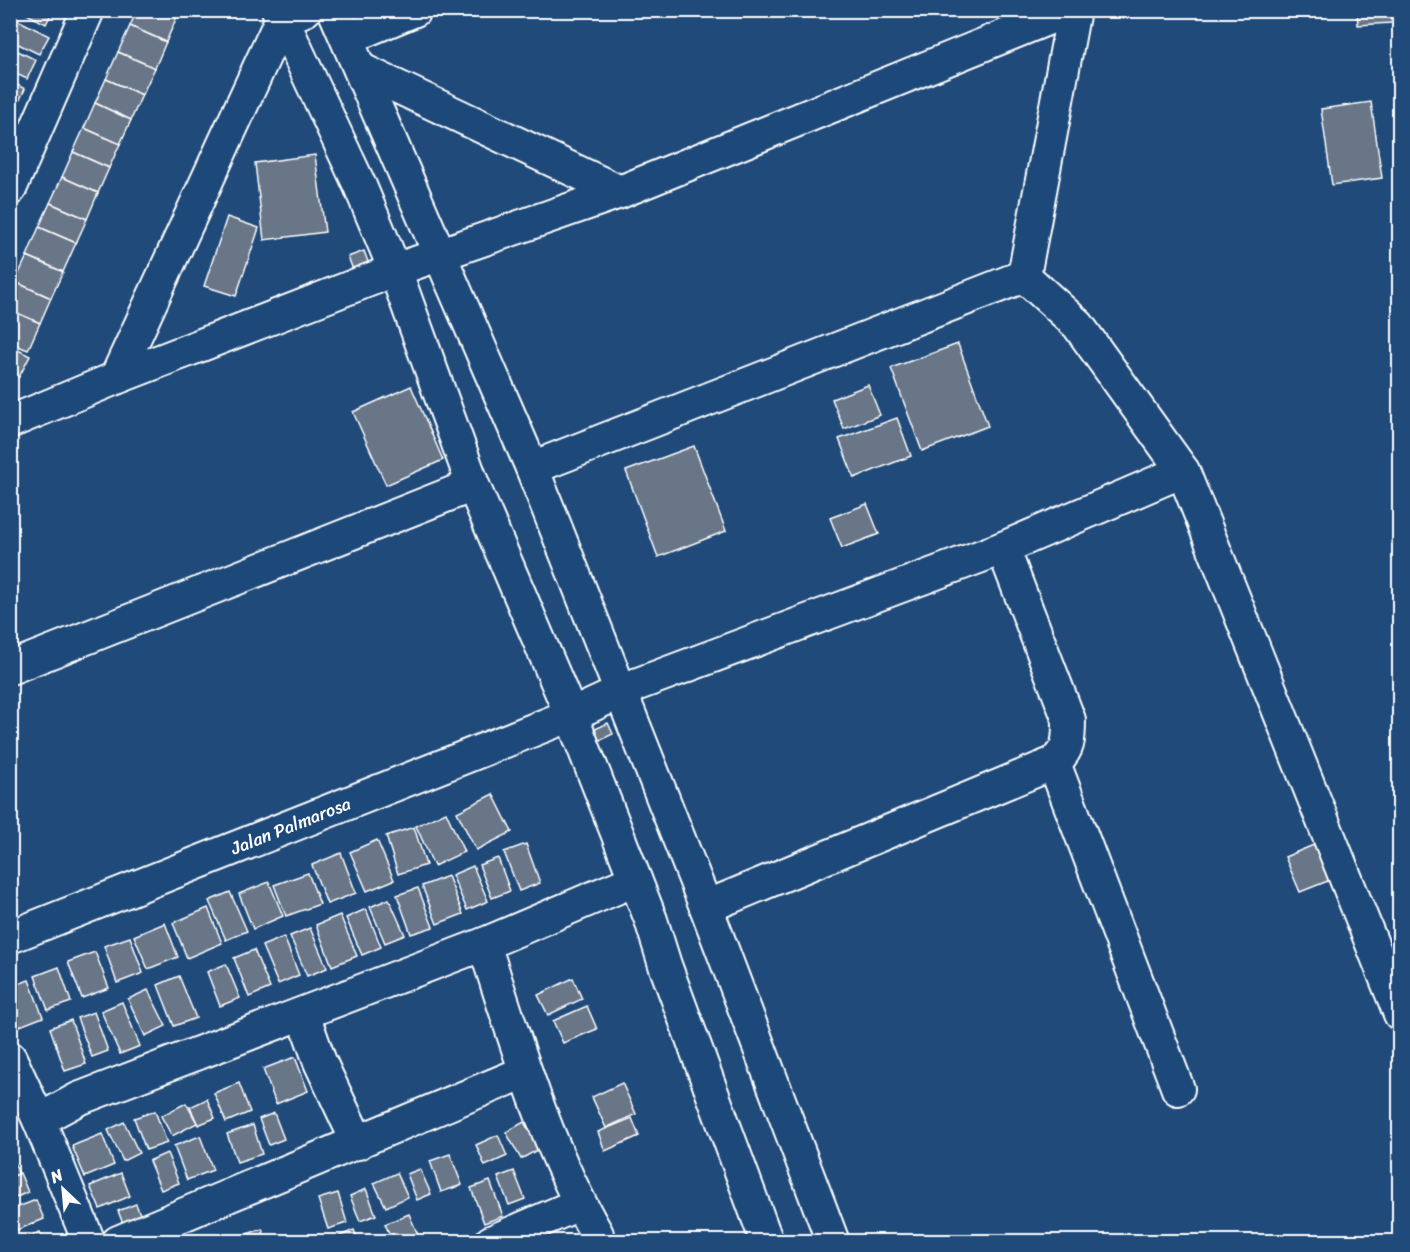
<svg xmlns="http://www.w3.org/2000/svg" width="1410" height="1252" font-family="Sriracha,sans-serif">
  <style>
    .building { fill: #697688; stroke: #fff; stroke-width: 1.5 }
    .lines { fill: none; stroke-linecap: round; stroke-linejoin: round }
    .minor-casing { stroke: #fff; stroke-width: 36 }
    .minor { stroke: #1f4a7a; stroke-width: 32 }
    .labels { text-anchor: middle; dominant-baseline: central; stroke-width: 4.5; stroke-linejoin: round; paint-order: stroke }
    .street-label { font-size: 18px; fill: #fff; stroke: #1f4a7a }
  </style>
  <rect width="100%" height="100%" fill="#1f4a7a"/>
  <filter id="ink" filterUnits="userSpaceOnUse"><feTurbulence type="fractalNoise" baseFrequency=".0167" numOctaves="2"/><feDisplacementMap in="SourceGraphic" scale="12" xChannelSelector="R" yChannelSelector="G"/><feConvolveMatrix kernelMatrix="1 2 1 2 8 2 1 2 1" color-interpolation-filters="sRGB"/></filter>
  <g filter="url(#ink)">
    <g class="building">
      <polygon points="19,10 53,10 46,24"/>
      <polygon points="137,10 179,12 166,42 130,26"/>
      <polygon points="1357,10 1392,10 1392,23 1358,25"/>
      <polygon points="12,17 49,36 39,54 10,40"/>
      <polygon points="130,26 166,42 155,68 118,52"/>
      <polygon points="10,47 36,60 27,79 10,71"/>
      <polygon points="118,52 155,68 142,95 106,79"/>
      <polygon points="106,79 142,95 131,120 95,103"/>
      <polygon points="10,81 25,89 16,107 10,105"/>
      <polygon points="1371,102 1382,178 1332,185 1321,109"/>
      <polygon points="95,103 131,120 120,144 84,128"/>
      <polygon points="84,128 120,144 109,168 73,152"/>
      <polygon points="73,152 109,168 98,193 62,177"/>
      <polygon points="315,155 325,232 264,240 255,163"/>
      <polygon points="62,177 98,193 87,219 50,203"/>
      <polygon points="50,203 87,219 76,243 39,227"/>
      <polygon points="227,217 259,228 236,296 204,286"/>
      <polygon points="39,227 76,243 63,272 27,256"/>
      <polygon points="364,251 370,267 354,272 348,257"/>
      <polygon points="27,256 63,272 51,298 15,282"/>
      <polygon points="15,282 51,298 40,323 10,310 10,292"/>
      <polygon points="10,310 40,323 28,350 10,343"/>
      <polygon points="958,344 988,426 922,451 891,368"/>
      <polygon points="10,346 30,356 19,377 10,373"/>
      <polygon points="868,385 880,415 844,429 832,399"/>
      <polygon points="411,386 443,460 386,485 353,412"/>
      <polygon points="897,418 911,456 854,478 839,439"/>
      <polygon points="694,446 726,531 658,557 626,471"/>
      <polygon points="867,504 879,534 842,548 830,518"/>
      <polygon points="608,723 613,734 596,742 591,731"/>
      <polygon points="493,794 512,832 476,850 457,812"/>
      <polygon points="446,812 464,852 434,866 416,826"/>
      <polygon points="414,827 426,865 398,874 386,836"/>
      <polygon points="1328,839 1343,875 1300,892 1285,857"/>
      <polygon points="377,840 394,880 367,891 350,852"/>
      <polygon points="526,844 540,883 519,891 504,852"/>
      <polygon points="341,853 356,893 327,904 312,865"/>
      <polygon points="498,858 510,891 492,898 479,865"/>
      <polygon points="473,866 488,901 467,910 452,875"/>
      <polygon points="308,873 320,904 286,916 274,885"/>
      <polygon points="448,876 463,914 437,924 422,886"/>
      <polygon points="269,882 283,916 253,929 239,894"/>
      <polygon points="418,888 433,927 411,934 397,895"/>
      <polygon points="230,892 247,931 226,940 209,901"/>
      <polygon points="389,899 405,935 385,943 370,907"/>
      <polygon points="208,908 222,943 187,958 173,923"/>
      <polygon points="366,909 381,947 362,955 346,918"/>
      <polygon points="340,915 357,956 332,966 316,925"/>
      <polygon points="165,923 178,957 148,969 134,936"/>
      <polygon points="310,928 327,968 307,976 290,936"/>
      <polygon points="130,937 143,973 117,983 104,946"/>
      <polygon points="284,937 299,975 278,984 262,946"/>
      <polygon points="254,950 270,988 249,997 234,958"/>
      <polygon points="95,952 109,988 82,998 68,962"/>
      <polygon points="226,964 240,998 220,1006 207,972"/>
      <polygon points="59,967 71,1002 48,1010 35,976"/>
      <polygon points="179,976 196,1018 174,1026 158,985"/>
      <polygon points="573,978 582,999 548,1015 538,995"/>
      <polygon points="29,980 43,1017 10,1030 10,987"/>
      <polygon points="148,990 166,1026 145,1036 128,999"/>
      <polygon points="122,1002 140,1046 120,1054 101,1011"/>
      <polygon points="587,1006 597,1029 563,1043 553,1021"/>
      <polygon points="94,1012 108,1051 92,1057 77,1018"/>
      <polygon points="71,1020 86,1064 65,1071 50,1028"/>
      <polygon points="295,1057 308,1091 276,1104 263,1069"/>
      <polygon points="239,1083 250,1112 226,1122 214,1093"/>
      <polygon points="622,1083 636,1114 606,1128 592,1097"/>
      <polygon points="207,1099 215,1118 198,1125 190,1107"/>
      <polygon points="186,1103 197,1123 172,1136 161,1116"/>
      <polygon points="155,1111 167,1143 146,1150 134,1118"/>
      <polygon points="274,1113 284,1139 269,1145 259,1119"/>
      <polygon points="632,1118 639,1136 605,1151 598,1132"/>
      <polygon points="124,1122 139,1153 123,1161 108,1130"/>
      <polygon points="524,1122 539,1149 521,1159 506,1132"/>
      <polygon points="253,1125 262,1154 237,1162 227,1134"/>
      <polygon points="102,1134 114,1165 85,1177 72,1146"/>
      <polygon points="498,1135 507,1156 485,1166 476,1145"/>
      <polygon points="200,1136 213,1170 187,1180 174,1146"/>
      <polygon points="10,1153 19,1174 10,1177"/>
      <polygon points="167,1153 179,1183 161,1190 149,1161"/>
      <polygon points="450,1154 462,1185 441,1192 430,1161"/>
      <polygon points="420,1169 431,1194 417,1200 407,1174"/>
      <polygon points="514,1171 525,1199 509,1205 498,1177"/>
      <polygon points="20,1173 28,1192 10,1200 10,1178"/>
      <polygon points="121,1173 130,1196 100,1209 90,1186"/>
      <polygon points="397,1173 408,1197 386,1207 374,1183"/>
      <polygon points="490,1181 503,1216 484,1223 471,1188"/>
      <polygon points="366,1189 376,1215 360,1221 350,1196"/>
      <polygon points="338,1193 347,1223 328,1229 318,1199"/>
      <polygon points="36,1200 44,1219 10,1233 10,1210"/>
      <polygon points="136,1204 142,1219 124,1226 118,1211"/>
      <polygon points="409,1214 421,1242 393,1242 385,1224"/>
      <polygon points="262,1229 267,1242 237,1242 235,1238"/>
      <polygon points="354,1230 359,1242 336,1242 335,1238"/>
      <polygon points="40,1232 44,1242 13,1242"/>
    </g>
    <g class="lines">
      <defs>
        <g id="minor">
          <polyline points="278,10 360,186 395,270 473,485 571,715 651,920 665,965 767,1242"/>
          <polyline points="334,10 532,468 706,907 833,1242"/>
          <polyline points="1074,10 1024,276 1078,325 1183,471 1400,1014"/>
          <polyline points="347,38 415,10"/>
          <polyline points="362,70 620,192"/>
          <polyline points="10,189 88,10"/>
          <polyline points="116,378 281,20 305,10"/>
          <polyline points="10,422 116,378 395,270 620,192 1069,10"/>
          <polyline points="532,468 1024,276"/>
          <polyline points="10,668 473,485"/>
          <polyline points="1054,763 1178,1089"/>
          <path d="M 706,907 L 1054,763 C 1069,749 1069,741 1069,720 L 1003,548"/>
          <path id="s1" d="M 10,937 L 571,715 L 638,684 L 1003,548 L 1183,471"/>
          <path d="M 484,944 C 516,1042 545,1145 597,1234"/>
          <polyline points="303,1014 320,1062 358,1143"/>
          <polyline points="10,1058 39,1120"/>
          <polyline points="89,1242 39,1120 78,1099 484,944 635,880"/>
          <polyline points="118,1242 525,1072"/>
          <polyline points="491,1242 579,1204"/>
        </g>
      </defs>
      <use href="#minor" class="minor-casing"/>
      <use href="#minor" class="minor"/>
    </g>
  </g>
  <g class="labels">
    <g class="street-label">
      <text stroke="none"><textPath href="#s1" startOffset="302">Jalan Palmarosa</textPath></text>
    </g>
  </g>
  <rect width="1410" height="1252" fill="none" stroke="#1f4a7a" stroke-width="36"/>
  <rect x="18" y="18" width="1374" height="1216" fill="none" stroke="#fff" stroke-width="2" filter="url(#ink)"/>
  <g transform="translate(63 1189) rotate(334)" stroke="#1f4a7a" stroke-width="4.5" paint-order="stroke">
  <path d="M0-4.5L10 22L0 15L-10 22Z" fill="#ffffff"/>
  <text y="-9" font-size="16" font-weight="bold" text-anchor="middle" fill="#ffffff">N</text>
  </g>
</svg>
